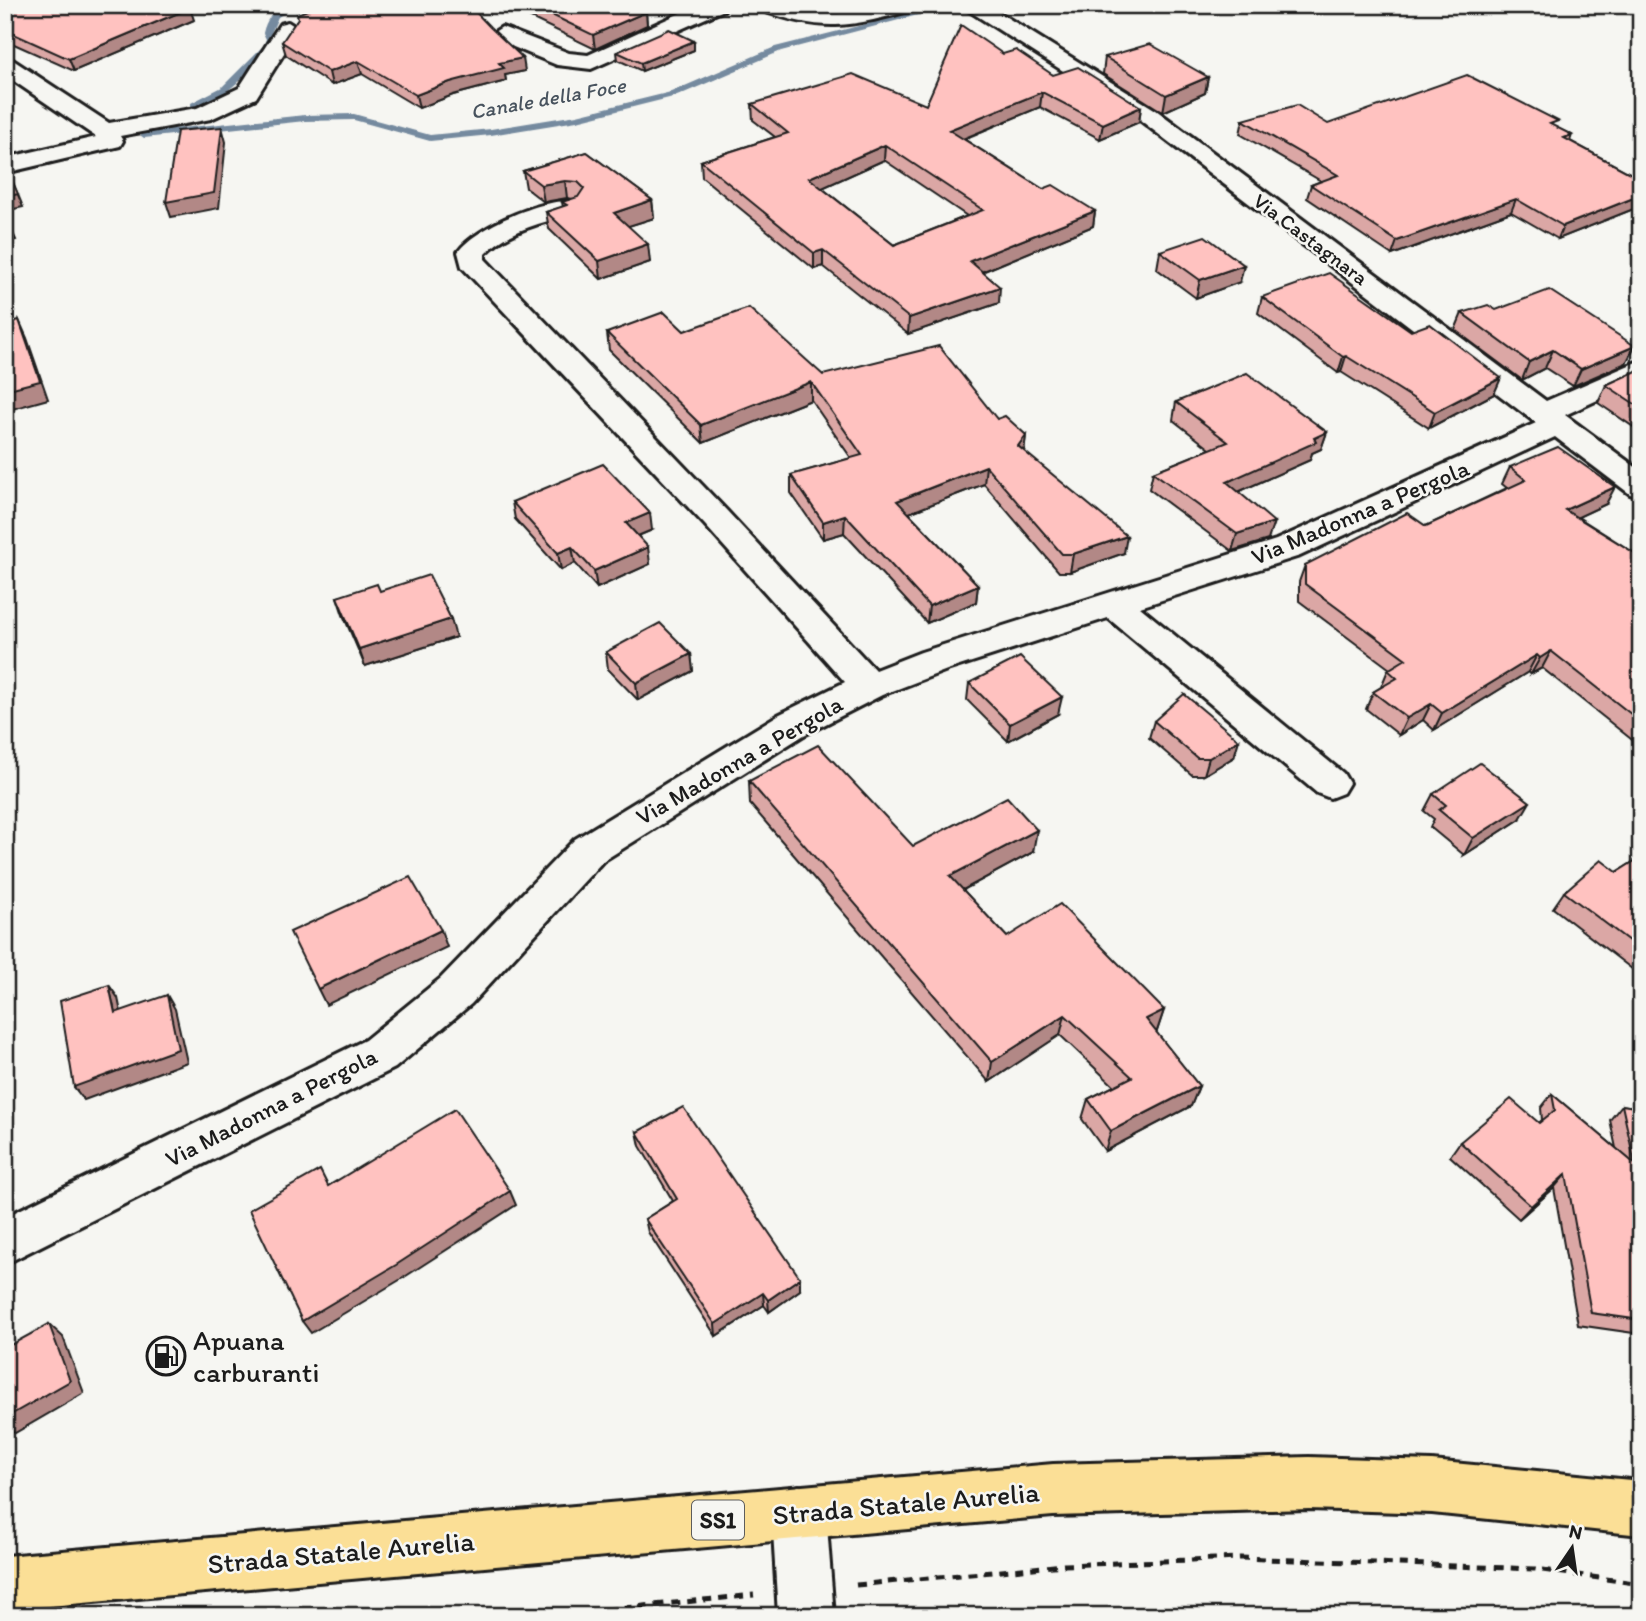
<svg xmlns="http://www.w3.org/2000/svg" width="1646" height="1621" font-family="Itim,sans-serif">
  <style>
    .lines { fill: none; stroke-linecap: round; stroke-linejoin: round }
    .stream { fill: #748a9f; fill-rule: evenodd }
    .minor-casing { stroke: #1c1c1c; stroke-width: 6 }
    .major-casing { stroke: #1c1c1c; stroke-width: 6 }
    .path { stroke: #1c1c1c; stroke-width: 5; stroke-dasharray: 9 7; stroke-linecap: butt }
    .minor { fill: #f6f6f2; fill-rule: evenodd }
    .major { fill: #fbdf96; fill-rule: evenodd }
    .wall { fill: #dba7a5; stroke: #1c1c1c; stroke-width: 2; fill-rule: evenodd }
    .shaded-wall { fill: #b28886; stroke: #1c1c1c; stroke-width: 2 }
    .building { fill: #ffc2c0; stroke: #1c1c1c; stroke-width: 2; fill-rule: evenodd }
    .labels { text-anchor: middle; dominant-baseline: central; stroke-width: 5; stroke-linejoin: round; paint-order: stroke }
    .far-water-label { font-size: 21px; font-style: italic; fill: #48535e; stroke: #f6f6f2 }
    .far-street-label { font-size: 21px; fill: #1c1c1c; stroke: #f6f6f2 }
    .shield { fill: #f6f6f2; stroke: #5d5d5c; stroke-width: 2 }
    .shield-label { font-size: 23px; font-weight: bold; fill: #1c1c1c }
    .street-label { font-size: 24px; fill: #1c1c1c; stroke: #f6f6f2 }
    .near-poi-label { font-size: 28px; fill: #1c1c1c; stroke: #f6f6f2; text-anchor: start }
    .near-street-label { font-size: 28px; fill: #1c1c1c; stroke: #f6f6f2 }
  </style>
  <rect width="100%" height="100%" fill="#f6f6f2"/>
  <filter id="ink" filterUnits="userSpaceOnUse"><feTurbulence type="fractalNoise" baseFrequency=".0143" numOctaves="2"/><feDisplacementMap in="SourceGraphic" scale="14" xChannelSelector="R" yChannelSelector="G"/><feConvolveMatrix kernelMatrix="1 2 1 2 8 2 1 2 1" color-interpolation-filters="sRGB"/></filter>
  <g filter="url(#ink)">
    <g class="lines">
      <g class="stream">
        <path d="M 285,5 L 297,5 L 278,17 L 271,33 L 274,39 C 266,61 215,108 191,107 L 191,103 L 222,87 L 263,46 L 266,39 L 263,33 C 266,20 272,11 285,5 Z"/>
        <polygon points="942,5 952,6 781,51 677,96 577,121 491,135 430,141 354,120 305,121 144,138 140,135 144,132 305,115 354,114 430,135 491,129 577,115 671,92 775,47"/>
      </g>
      <defs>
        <g id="minor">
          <polygon points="698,5 727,5 724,10 591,69 557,65 494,39 491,34 502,27 569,53 588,55"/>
          <path d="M 757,5 L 789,5 L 810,12 L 837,14 L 879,5 L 916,5 L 913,10 C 848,27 825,33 760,10 Z"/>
          <path d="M 960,5 L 987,5 L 1156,110 L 1546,401 L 1641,360 L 1641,380 L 1565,415 L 1641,471 L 1641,497 L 1630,494 L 1555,437 L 1300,556 L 1140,607 L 1343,773 L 1349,783 L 1343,793 L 1330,798 L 1317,793 L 1108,618 L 947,670 L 882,695 L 804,735 L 603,861 L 471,1004 L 395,1068 L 5,1264 L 5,1217 L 365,1040 L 441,978 L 575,839 L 778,715 L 845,682 L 705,525 L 462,267 L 458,252 C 475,227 551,194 580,202 L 584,207 L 580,212 C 547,222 510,228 485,254 L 485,259 L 727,511 L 875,670 L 921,652 L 1276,540 L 1536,423 L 1140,120 Z"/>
          <polygon points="288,22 299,29 256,98 211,119 120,136 123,141 120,146 5,173 5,158 96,137 5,75 5,58 13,60 109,123 197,108 239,88 280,24"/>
          <polygon points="799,1486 818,1494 826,1513 834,1616 778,1616 772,1513 780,1494"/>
        </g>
        <polygon id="major" points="1309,1457 1432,1461 1641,1481 1641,1535 1432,1513 1309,1509 1053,1516 5,1610 5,1556 1053,1464"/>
      </defs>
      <use href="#minor" class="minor-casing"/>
      <use href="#major" class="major-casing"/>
      <g class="path">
        <polyline points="856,1585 1064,1565 1240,1558 1535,1569 1641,1584"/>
        <polyline points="544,1616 754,1595"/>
      </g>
      <use href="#minor" class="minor"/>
      <use href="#major" class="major"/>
    </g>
    <g class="wall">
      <polygon points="5,5 194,20 74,71 5,40"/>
      <polygon points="504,5 633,5 646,12 647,25 595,49"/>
      <polygon points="282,42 525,71 505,75 506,81 453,95 419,108 362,74 332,85 286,55"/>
      <polygon points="694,50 642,71 618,60 617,52"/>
      <path d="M 1003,54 L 1053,75 L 1141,107 L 1139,122 L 1100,139 L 1040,107 L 964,139 L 1043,189 L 1095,211 L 1093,226 L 982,272 L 999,303 L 908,334 L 823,266 L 814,269 L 702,177 L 701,161 L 775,137 L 753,120 L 752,104 L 926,105 ZM 884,160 L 967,216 L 894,245 L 822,188 Z"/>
      <polygon points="1105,57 1208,77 1205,93 1163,112 1103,74"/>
      <polygon points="1243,120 1328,124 1555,127 1572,135 1570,141 1641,179 1641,206 1558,239 1511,212 1392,255 1307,198 1311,185 1321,181 1240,134"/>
      <polygon points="587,152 652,200 654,218 628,226 650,262 601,279 549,229 546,212 563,207 562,202 573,199 567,198 544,202 526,188 523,171"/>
      <polygon points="1160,251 1240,282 1196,298 1157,269"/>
      <polygon points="1262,297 1494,394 1429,428 1341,372 1338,373 1258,313"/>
      <polygon points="1496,310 1626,363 1573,386 1545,368 1522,380 1455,330 1462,313"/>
      <polygon points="684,331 823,375 997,419 1026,435 1024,451 1124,553 1070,572 1059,572 984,484 909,513 978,585 976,602 927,623 844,533 823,539 791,493 791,475 851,458 811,400 703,443 609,350 607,333"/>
      <polygon points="1641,369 1641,432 1598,403 1606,385"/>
      <polygon points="1176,402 1327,432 1321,449 1312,453 1310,460 1238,492 1268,540 1232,551 1149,489 1153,472 1210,449 1173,420"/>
      <polygon points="1510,467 1606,504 1578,517 1641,557 1641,747 1542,668 1531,674 1528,672 1434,730 1423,720 1399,735 1366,709 1373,692 1381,687 1388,670 1390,669 1299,601 1299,582 1305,565 1426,526 1507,488 1502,484"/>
      <polygon points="512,502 652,530 638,536 650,564 597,588 575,563 561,570 515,519"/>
      <polygon points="380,591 456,637 365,666 343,615 337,597"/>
      <polygon points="606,652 691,654 693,671 638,700 608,669"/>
      <polygon points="969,683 1058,714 1008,741 967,700"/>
      <polygon points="1154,721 1234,757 1204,775 1192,775 1149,738"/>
      <polygon points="749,781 913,846 1033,852 963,890 1007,937 1164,1010 1157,1031 1155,1031 1199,1086 1191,1106 1105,1151 1082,1119 1088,1099 1114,1086 1060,1035 989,1082 750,804"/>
      <polygon points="1433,794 1520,819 1464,855 1430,827 1434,819 1424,811"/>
      <polygon points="1641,857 1641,976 1553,908 1564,892 1617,872"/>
      <polygon points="1552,1094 1616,1148 1610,1120 1622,1105 1641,1108 1641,1334 1578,1325 1554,1188 1519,1219 1450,1156 1460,1142 1539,1123 1542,1120 1541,1108"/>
      <polygon points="637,1132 800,1290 769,1312 764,1305 716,1336 648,1232 645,1219 673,1201 640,1146"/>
    </g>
    <g class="shaded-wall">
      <polygon points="190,8 194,20 74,71 69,59"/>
      <polygon points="646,12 647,25 595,49 593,35"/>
      <polygon points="694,41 694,50 642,71 641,63"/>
      <polygon points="523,58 525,71 505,75 506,81 453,95 419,108 416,95 499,63"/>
      <polygon points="358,61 362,74 332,85 329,72"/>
      <polygon points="1208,77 1205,93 1163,112 1166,95"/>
      <polygon points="1042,92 1040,107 948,145 949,130"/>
      <polygon points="1141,107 1139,122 1100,139 1103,124"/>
      <polygon points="222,127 226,142 219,208 171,217 166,202"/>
      <polygon points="885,145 884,160 809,194 809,178"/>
      <polygon points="10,175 23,207 5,211 5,197"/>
      <polygon points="565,181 567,198 544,202 541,185"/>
      <polygon points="1641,195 1641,206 1558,239 1563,226"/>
      <polygon points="1516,199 1511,212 1392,255 1397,241"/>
      <polygon points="652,200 654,218 616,230 614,213"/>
      <polygon points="1095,211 1093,226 969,277 970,261"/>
      <polygon points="5,215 16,240 5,242"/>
      <polygon points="648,244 650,262 601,279 599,261"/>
      <polygon points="823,250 823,266 814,269 814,253"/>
      <polygon points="1244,265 1240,282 1196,298 1200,280"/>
      <polygon points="1000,287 999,303 908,334 909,318"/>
      <polygon points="19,320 27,338 48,399 5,411 5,390"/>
      <polygon points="1635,346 1626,363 1573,386 1581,369"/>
      <polygon points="1553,350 1545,368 1522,380 1529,362"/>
      <polygon points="1346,356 1341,372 1338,373 1343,357"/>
      <polygon points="1501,378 1494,394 1429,428 1435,412"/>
      <polygon points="811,382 811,400 703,443 701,425"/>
      <polygon points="1327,432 1321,449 1312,453 1310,460 1222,499 1227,482"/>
      <polygon points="1026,435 1024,453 1018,446"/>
      <polygon points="986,466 984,484 896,518 897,501"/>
      <polygon points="1615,487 1606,504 1557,527 1565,510"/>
      <polygon points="650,513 652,530 628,540 626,523"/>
      <polygon points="845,515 844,533 823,539 823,522"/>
      <polygon points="1274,522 1268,540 1232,551 1237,534"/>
      <polygon points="1127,536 1124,553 1070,572 1073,554"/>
      <polygon points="572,547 575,563 561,570 558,553"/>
      <polygon points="648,547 650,564 597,588 594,571"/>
      <polygon points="978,585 976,602 927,623 929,606"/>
      <polygon points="451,619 456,637 365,666 359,649"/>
      <polygon points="1551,651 1542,668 1531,674 1540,658"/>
      <polygon points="691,654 693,671 638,700 636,683"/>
      <polygon points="1537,655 1528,672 1434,730 1442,713"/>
      <polygon points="1062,697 1058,714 1008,741 1010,724"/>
      <polygon points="1431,704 1423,720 1399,735 1407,718"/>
      <polygon points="1239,740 1234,757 1204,775 1209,758"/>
      <polygon points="1530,802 1520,819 1464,855 1473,838"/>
      <polygon points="1037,830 1033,852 948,898 950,876"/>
      <polygon points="441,930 447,947 326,1005 318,989"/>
      <polygon points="109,985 118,998 124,1027 115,1013"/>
      <polygon points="167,995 175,1009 187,1062 84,1100 74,1087"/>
      <polygon points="1164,1010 1157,1031 1139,1040 1146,1019"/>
      <polygon points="1065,1015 1060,1035 989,1082 992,1062"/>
      <polygon points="1199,1086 1191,1106 1105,1151 1111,1131"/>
      <polygon points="1566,1174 1554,1188 1519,1219 1531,1206"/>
      <polygon points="510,1191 516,1205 403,1278 311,1333 302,1321"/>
      <polygon points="800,1278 800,1290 769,1312 768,1300"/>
      <polygon points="763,1293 764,1305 716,1336 715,1324"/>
      <polygon points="49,1324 63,1337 84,1393 15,1433 5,1426 5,1418"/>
    </g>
    <g class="building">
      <polygon points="5,5 184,5 190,8 69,59 5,30"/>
      <polygon points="320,5 469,5 490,27 523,58 499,63 504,68 450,82 416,95 358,61 329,72 282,42 298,18 297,14"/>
      <polygon points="531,5 633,5 646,12 593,35"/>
      <path d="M 961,25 L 1003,54 L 1016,50 L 1053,75 L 1078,67 L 1141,107 L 1103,124 L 1042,92 L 949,130 L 1043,189 L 1053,185 L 1095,211 L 970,261 L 1000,287 L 909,318 L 823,250 L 814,253 L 701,161 L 788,133 L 752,104 L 853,74 L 926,105 ZM 885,145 L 983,210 L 894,245 L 809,178 Z"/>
      <polygon points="669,29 694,41 641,63 617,52"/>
      <polygon points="1150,44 1208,77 1166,95 1105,57"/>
      <polygon points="1467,75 1558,121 1550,124 1572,135 1564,138 1641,179 1641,195 1563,226 1516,199 1397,241 1311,185 1338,175 1243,120 1297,105 1328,124"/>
      <polygon points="222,127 214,193 166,202 177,131"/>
      <polygon points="587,152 652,200 614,213 648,244 599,261 546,212 567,205 562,202 578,197 584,188 578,182 565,181 541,185 523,171"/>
      <polygon points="5,165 18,194 5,197"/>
      <polygon points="5,215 10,226 5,228"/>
      <polygon points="1205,236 1244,265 1200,280 1160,251"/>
      <polygon points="1329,273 1411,331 1430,324 1501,378 1435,412 1346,356 1343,357 1262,297"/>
      <polygon points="1549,290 1635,346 1581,369 1553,350 1529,362 1462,313 1488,305 1496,310"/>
      <polygon points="749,308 823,375 939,346 997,419 1005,416 1026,435 1018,446 1127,536 1073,554 1062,554 986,466 897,501 978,585 929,606 845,515 823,522 791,475 862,455 811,382 701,425 607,333 664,312 684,331"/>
      <polygon points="19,320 40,381 5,390 5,324"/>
      <polygon points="1641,369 1641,408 1606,385"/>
      <polygon points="1247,373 1327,432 1314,438 1316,442 1227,482 1274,522 1237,534 1153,472 1228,442 1176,402"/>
      <polygon points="1558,447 1615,487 1565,510 1641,557 1641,722 1551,651 1540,658 1537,655 1442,713 1431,704 1407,718 1373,692 1397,678 1388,670 1406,659 1305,584 1305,565 1407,513 1426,526 1526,480 1510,467"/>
      <polygon points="603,464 650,513 626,523 648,547 594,571 572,547 558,553 512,502"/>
      <polygon points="429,575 451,619 359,649 337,597 377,584 380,591"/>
      <polygon points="660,623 691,654 636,683 606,652"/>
      <polygon points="1020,657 1062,697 1010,724 969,683"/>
      <polygon points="1184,694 1239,740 1209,758 1197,758 1154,721"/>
      <polygon points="818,745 913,846 1007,797 1037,830 950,876 1007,937 1060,904 1164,1010 1146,1019 1199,1086 1111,1131 1088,1099 1132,1077 1065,1015 992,1062 749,781"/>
      <polygon points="1480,763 1530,802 1473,838 1439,810 1446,805 1433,794"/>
      <polygon points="1641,857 1641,950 1564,892 1601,860 1617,872"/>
      <polygon points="410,877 441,930 318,989 290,932"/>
      <polygon points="109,985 115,1013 167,995 178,1049 74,1087 60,1001"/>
      <polygon points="1552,1094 1635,1164 1622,1105 1641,1108 1641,1320 1591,1313 1566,1174 1531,1206 1460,1142 1511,1099 1539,1123 1555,1110"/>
      <polygon points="683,1107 800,1278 768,1300 763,1293 715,1324 645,1219 677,1199 637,1132"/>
      <polygon points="455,1109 510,1191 396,1265 302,1321 249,1210 320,1170 328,1186"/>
      <polygon points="49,1324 70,1381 5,1418 5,1348"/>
    </g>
  </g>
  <defs>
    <symbol id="fuel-ring" viewBox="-11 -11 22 22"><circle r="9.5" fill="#f6f6f2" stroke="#1c1c1c" stroke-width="1.5"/><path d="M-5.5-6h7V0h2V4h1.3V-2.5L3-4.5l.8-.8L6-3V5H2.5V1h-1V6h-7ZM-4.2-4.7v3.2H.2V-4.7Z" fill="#1c1c1c"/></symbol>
  </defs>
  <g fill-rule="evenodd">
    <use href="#fuel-ring" x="144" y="1334" width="44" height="44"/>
  </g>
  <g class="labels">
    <g class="far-water-label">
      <text transform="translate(548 98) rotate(-10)">Canale della Foce</text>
    </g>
    <g class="far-street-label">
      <text transform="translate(1311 239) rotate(37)">Via Castagnara</text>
    </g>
    <rect class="shield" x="692" y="1500.5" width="52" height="39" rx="5"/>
    <g class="shield-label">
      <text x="718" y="1520">SS1</text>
    </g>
    <g class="street-label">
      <text transform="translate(1360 512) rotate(-23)">Via Madonna a Pergola</text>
      <text transform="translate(739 760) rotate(-30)">Via Madonna a Pergola</text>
      <text transform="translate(271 1107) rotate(-27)">Via Madonna a Pergola</text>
    </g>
    <g class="near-poi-label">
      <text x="193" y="1340">Apuana<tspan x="193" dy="32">carburanti</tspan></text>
    </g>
    <g class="near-street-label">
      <text transform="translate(906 1503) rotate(-5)">Strada Statale Aurelia</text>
      <text transform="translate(341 1552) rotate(-5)">Strada Statale Aurelia</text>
    </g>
  </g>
  <rect width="1646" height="1621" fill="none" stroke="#f6f6f2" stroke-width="28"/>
  <rect x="14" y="14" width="1618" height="1593" fill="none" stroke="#1c1c1c" stroke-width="2.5" filter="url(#ink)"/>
  <g transform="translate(1572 1548) rotate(13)" stroke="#f6f6f2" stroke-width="5" paint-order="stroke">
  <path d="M0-5L12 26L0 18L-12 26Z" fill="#1c1c1c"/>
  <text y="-10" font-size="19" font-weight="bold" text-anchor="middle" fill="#1c1c1c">N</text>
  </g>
</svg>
